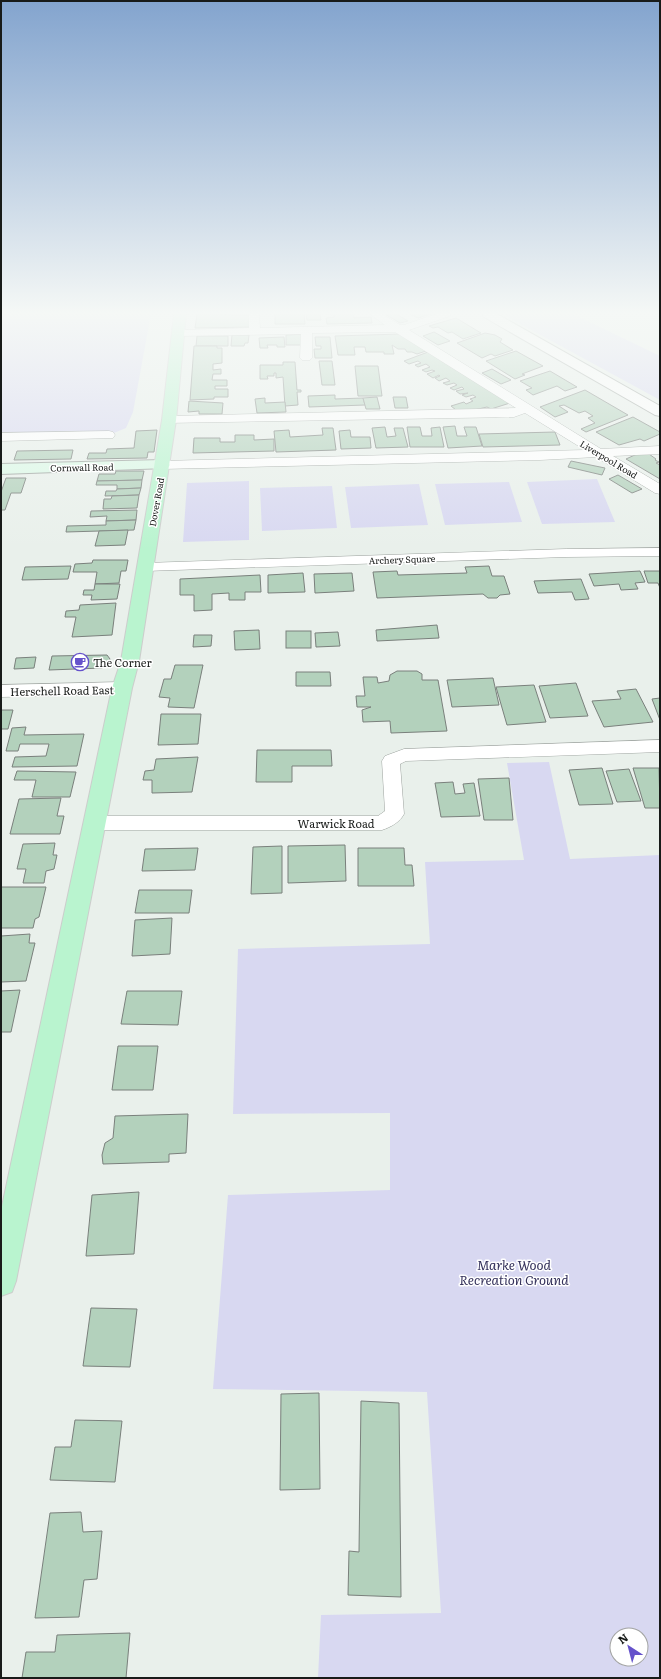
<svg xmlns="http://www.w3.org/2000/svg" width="661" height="1679" font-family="Literata,serif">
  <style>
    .green { fill: #d8d8f1; fill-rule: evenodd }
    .building { fill: #b3d1bc; stroke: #7a807c }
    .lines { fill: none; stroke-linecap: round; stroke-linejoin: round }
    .minor-casing { stroke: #9da39f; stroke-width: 1 }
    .tertiary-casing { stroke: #9da39f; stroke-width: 2 }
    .secondary-casing { stroke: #9da39f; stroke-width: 2 }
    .primary-casing { stroke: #cccdcc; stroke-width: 2 }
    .minor { fill: #fff; fill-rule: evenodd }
    .tertiary { fill: #fff; fill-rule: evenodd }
    .secondary { fill: #dcf9e7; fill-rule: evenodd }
    .primary { fill: #b9f4cf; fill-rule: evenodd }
    .labels { text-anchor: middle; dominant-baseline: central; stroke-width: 3; stroke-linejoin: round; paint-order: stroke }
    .far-street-label { font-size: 9px; fill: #181b19; stroke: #fff }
    .poi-label { font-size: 11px; fill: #181b19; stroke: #fff; text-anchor: start }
    .street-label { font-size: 11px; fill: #181b19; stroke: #fff }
    .near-park-label { font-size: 13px; font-style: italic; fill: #34315b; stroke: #fff }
  </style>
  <rect width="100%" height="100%" fill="#e9f0eb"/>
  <g class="green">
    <polygon points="1,314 151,314 133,412 126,428 109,435 1,437"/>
    <polygon points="502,314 573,314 660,356 660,400"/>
    <polygon points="597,479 615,522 542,524 527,482"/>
    <polygon points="249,481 249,540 183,542 187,483"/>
    <polygon points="509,482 522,522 445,525 435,484"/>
    <polygon points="419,484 428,525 351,528 345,487"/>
    <polygon points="332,486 337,528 262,531 260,488"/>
    <path d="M 549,762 L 570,859 L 660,855 L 660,1678 L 318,1678 L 321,1615 L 441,1613 L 427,1392 L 213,1389 L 228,1195 L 390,1190 L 390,1113 L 233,1114 L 238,949 L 430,944 L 425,862 L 524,860 L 507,763 ZM 617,1635 L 641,1635 L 641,1659 L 617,1659 Z"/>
  </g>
  <g class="building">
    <polygon points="197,314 253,315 253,327 195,328"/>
    <polygon points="275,314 304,314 305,324 275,324"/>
    <polygon points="306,314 320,314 321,320 307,320"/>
    <polygon points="325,314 353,314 354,318 371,317 372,323 327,324 326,318 334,317 334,315"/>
    <polygon points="385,314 396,314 408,321 400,323"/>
    <polygon points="410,314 431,314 418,318"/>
    <polygon points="456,318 481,333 463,339 452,332 448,333 438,327 433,328 429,326"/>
    <polygon points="434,332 450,341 438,345 423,336"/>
    <polygon points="485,333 495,335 502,339 500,342 513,350 495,356 491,354 482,358 457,343"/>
    <polygon points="305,334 305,345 286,345 286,335"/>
    <polygon points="401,334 429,350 417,354 412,352 407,352 405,349 398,349 392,345 394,354 384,354 384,352 366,352 365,347 354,347 355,355 338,355 335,336"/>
    <polygon points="232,335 249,335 248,343 245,343 244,346 231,346"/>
    <polygon points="197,336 228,336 228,346 196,346"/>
    <polygon points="284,337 285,347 277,347 277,345 267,345 268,348 260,348 259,338"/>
    <polygon points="315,337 330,337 332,358 315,358 314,349 321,349 321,346 316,346"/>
    <polygon points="194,346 217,346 217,348 222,348 222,363 213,364 213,370 221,369 221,374 213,374 212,380 227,380 227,386 215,386 215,389 228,389 228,397 214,397 214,399 190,400"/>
    <polygon points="516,351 543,366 522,374 525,375 515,379 486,361"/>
    <polygon points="428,352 510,403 491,409 487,407 474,410 456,410 451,406 464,402 466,404 473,401 470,399 476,397 473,395 466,397 462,395 468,393 460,394 456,391 464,389 462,387 454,390 450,388 457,385 454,383 447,385 443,383 450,381 446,378 439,381 435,378 440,376 439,375 433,378 427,374 435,371 432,370 426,372 422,370 430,367 426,364 418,367 415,365 421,363 418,361 409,364 404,361"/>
    <polygon points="319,361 332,361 335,385 322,385"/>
    <polygon points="283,362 295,362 297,390 301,390 301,392 297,392 298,405 285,406 283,377 276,378 276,373 274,373 274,376 267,376 268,379 260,379 260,365 283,365"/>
    <polygon points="355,366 378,366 382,396 358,396"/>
    <polygon points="492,369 511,380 501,384 482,373"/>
    <polygon points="550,371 577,387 565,391 557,386 533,395 526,390 532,388 520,381"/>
    <polygon points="585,390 628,415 586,432 581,429 595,423 588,418 593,416 585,411 579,413 564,405 559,406 568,412 555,417 540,407"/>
    <polygon points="335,395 335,399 363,398 365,405 309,407 308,396"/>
    <polygon points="377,397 380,409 366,409 363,398"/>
    <polygon points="393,397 406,397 408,408 395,408"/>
    <polygon points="265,398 265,403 285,402 286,412 257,413 255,399"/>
    <polygon points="189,401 223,403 222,414 199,414 199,411 188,412"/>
    <polygon points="633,417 660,432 660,434 644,441 640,439 619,445 596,432"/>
    <polygon points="455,426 457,436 467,436 464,427 476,427 482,446 448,448 443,427"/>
    <polygon points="385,427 387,437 396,436 394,428 403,428 408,447 376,448 372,428"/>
    <polygon points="407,427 420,427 422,436 432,436 431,428 440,427 444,447 410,447"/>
    <polygon points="322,428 333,428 336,450 276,452 274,431 289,430 290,437 323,435"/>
    <polygon points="157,430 154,452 148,452 147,458 87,459 89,453 106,453 107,449 134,448 136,431"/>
    <polygon points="350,430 351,437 370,437 371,448 341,449 339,431"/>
    <polygon points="555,432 560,445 483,447 479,434"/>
    <polygon points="235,435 254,435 254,440 274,439 274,451 193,453 194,438 220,438 220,442 235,442"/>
    <polygon points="73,450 71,459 14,460 17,451"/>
    <polygon points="637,454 649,454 656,459 655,460 659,462 656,463 660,465 660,479 626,459"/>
    <polygon points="571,461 605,468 602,475 568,467"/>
    <polygon points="116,471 144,471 142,480 97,481 99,474 115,474"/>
    <polygon points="618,475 642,489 632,493 609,479"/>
    <polygon points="6,478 26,478 21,493 11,493 5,510 1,510 1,492"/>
    <polygon points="142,480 141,488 117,489 117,485 96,485 97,481"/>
    <polygon points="141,488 139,495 105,496 106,491 116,491 117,489"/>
    <polygon points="139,495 137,508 103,509 104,499 111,499 112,496"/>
    <polygon points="137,510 136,520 106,521 107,516 90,517 91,511"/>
    <polygon points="136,520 134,530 66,532 67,526 106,525 106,521"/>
    <polygon points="128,530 125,545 95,546 99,531"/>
    <polygon points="93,560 128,560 126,571 121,571 119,583 95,584 97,572 73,572 75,564 92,563"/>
    <polygon points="71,566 68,579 22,580 25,567"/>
    <polygon points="489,566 492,576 504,576 510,594 500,595 497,598 488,598 483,594 377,598 373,572 397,571 398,575 467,573 465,567"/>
    <polygon points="640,571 645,582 635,583 638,589 621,590 619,584 594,586 589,574"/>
    <polygon points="644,571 660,571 660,588 658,583 648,583"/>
    <polygon points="303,573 305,592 268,593 268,575"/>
    <polygon points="352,573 354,591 315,593 314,574"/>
    <polygon points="260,575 261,592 245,592 245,600 229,600 229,593 212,594 212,610 194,611 194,595 180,595 180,579"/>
    <polygon points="581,579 589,599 575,600 572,592 538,593 534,581"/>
    <polygon points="95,584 120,584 117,599 91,600 92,595 83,595 84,590 94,590"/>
    <polygon points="116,603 112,635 72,637 76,617 65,617 66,611 79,610 80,605"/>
    <polygon points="437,625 439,638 377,641 376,630"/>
    <polygon points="259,630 260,649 235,650 234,631"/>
    <rect x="286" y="631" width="25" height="17"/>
    <polygon points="338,632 340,646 316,647 315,633"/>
    <polygon points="194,635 212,635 211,646 193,647"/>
    <polygon points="107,655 110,659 108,665 102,668 49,670 52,656"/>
    <polygon points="36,657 34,668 14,669 16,658"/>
    <polygon points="175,665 203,665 194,708 168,707 170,698 159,697 164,679 171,679"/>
    <polygon points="397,671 417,671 422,674 422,680 438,680 447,731 391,733 390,721 363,722 362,710 371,707 357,707 356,696 365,696 363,677 377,677 378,683 389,681 390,675"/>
    <polygon points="296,672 330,672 331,686 296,686"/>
    <polygon points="493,678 499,705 452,707 447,680"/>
    <polygon points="576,683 588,716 550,718 539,686"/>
    <polygon points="534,685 546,722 507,725 496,687"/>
    <polygon points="636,689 653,722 604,727 592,701 621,699 617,691"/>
    <polygon points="660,698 660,720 652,699"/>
    <polygon points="1,710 13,710 8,729 1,729"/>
    <polygon points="161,714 201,714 198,744 158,745"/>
    <polygon points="26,727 24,735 84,734 77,766 12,767 15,757 46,756 49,744 20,744 18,751 6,751 12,728"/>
    <polygon points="257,750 331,750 332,766 292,766 292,782 256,782"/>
    <polygon points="198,757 192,792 152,793 152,780 143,780 145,771 154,770 156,759"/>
    <polygon points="602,768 613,804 579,805 569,770"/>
    <polygon points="633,768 659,768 660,808 645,808"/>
    <polygon points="629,769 641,801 617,802 606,771"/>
    <polygon points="17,771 76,772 70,797 32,797 36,780 14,780"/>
    <polygon points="509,778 513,820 484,820 478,779"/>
    <polygon points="453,782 455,794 465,793 463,784 474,783 480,816 441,817 435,783"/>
    <polygon points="61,798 57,816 64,816 60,834 10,834 19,799"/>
    <polygon points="55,843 53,855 57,855 54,869 46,871 44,883 23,883 26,869 17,869 23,844"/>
    <polygon points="345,845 346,881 288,883 288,846"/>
    <polygon points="282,846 282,893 251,894 253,847"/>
    <polygon points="198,848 195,870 142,871 145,849"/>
    <polygon points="358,848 404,848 405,865 412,865 414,886 358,886"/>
    <polygon points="1,887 46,887 39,917 35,919 33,928 1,928"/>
    <polygon points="139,890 192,890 189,913 135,913"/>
    <polygon points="172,918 170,954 132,956 135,920"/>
    <polygon points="30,934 29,943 35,943 26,981 1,982 1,936"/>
    <polygon points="20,990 11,1032 1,1032 1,991"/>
    <polygon points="127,991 182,991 178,1025 121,1024"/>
    <polygon points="118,1046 158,1046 153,1090 112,1090"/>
    <polygon points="188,1114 186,1153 169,1154 169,1162 103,1164 102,1155 105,1143 113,1138 115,1116"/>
    <polygon points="139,1192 134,1254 86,1256 92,1195"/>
    <polygon points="91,1308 137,1309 130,1367 83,1366"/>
    <polygon points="319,1393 320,1489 280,1490 281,1394"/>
    <polygon points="361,1401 399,1403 401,1597 348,1595 349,1551 359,1552"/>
    <polygon points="75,1420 122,1421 115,1482 50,1480 55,1447 71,1447"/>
    <polygon points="81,1512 83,1532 102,1531 97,1579 84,1580 79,1617 35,1618 50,1513"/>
    <polygon points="130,1633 126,1678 22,1678 26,1652 55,1652 57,1635"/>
  </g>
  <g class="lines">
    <defs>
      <g id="minor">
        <polygon points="249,314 259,314 260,328 385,325 370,314 382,314 400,325 404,325 436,314 451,314 450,316 409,330 601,449 660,446 660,454 613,456 660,484 660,494 655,493 596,457 540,460 162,469 157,468 155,465 157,462 162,461 585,450 525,413 514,417 165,423 163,420 165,417 169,416 516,408 395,332 312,333 312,358 310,360 302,360 300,358 301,334 178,336 172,333 178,330 249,328"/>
        <polygon points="109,431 113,432 115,435 113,438 1,441 1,433"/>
        <polygon points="660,548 660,556 566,557 145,571 140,570 138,567 140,564 145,563 566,549"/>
        <polygon points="122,682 128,684 130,688 128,692 122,694 1,697 1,685"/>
        <path d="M 660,740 L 660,752 L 406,761 L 400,764 L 404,814 C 400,822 391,827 382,830 L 96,830 L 89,828 L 87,823 L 89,818 L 96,816 L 378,816 L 385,811 L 382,761 L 385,756 L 404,749 Z"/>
      </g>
      <polygon id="tertiary" points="482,314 497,314 660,406 660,416 655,415 484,317"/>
      <polygon id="secondary" points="162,460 167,462 170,465 167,468 1,474 1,464"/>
      <polygon id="primary" points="174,314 186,314 176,420 139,661 132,688 16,1281 12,1292 1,1296 1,1211 112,688 121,661 162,420"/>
    </defs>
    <use href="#minor" class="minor-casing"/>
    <use href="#tertiary" class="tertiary-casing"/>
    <use href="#secondary" class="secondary-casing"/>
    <use href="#primary" class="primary-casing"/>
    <use href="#minor" class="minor"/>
    <use href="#tertiary" class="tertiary"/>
    <use href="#secondary" class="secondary"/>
    <use href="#primary" class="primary"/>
  </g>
  <linearGradient id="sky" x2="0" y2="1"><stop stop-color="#83a4ce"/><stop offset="0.57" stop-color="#f5f8f6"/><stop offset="1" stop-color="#f5f8f6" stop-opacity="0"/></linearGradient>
  <rect width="661" height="549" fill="url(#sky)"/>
  <defs>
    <symbol id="cafe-ring" viewBox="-11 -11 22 22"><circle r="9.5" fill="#fff" stroke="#6552cb" stroke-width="1.5"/><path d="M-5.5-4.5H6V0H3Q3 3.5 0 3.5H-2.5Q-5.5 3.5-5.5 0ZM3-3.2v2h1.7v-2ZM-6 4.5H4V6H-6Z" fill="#6552cb"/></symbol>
  </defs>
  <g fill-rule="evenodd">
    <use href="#cafe-ring" x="70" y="652" width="20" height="20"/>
  </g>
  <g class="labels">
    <g class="far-street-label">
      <text transform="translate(609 459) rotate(31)">Liverpool Road</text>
      <text transform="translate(82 467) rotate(-1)">Cornwall Road</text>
      <text transform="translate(156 502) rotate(-80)">Dover Road</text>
      <text transform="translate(402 559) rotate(-2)">Archery Square</text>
    </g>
    <g class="poi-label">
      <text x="93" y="662">The Corner</text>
    </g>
    <g class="street-label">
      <text transform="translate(62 690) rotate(-1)">Herschell Road East</text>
      <text x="336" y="823">Warwick Road</text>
    </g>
    <g class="near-park-label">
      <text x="514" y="1264">Marke Wood<tspan x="514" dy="15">Recreation Ground</tspan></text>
    </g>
  </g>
  <rect width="661" height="1679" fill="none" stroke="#181b19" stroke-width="4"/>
  <g transform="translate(629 1647) rotate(324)"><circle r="19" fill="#ffffff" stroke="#a3a4a3"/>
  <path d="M0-3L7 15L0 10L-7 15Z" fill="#6552cb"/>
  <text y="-6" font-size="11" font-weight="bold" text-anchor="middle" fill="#181b19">N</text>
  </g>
</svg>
